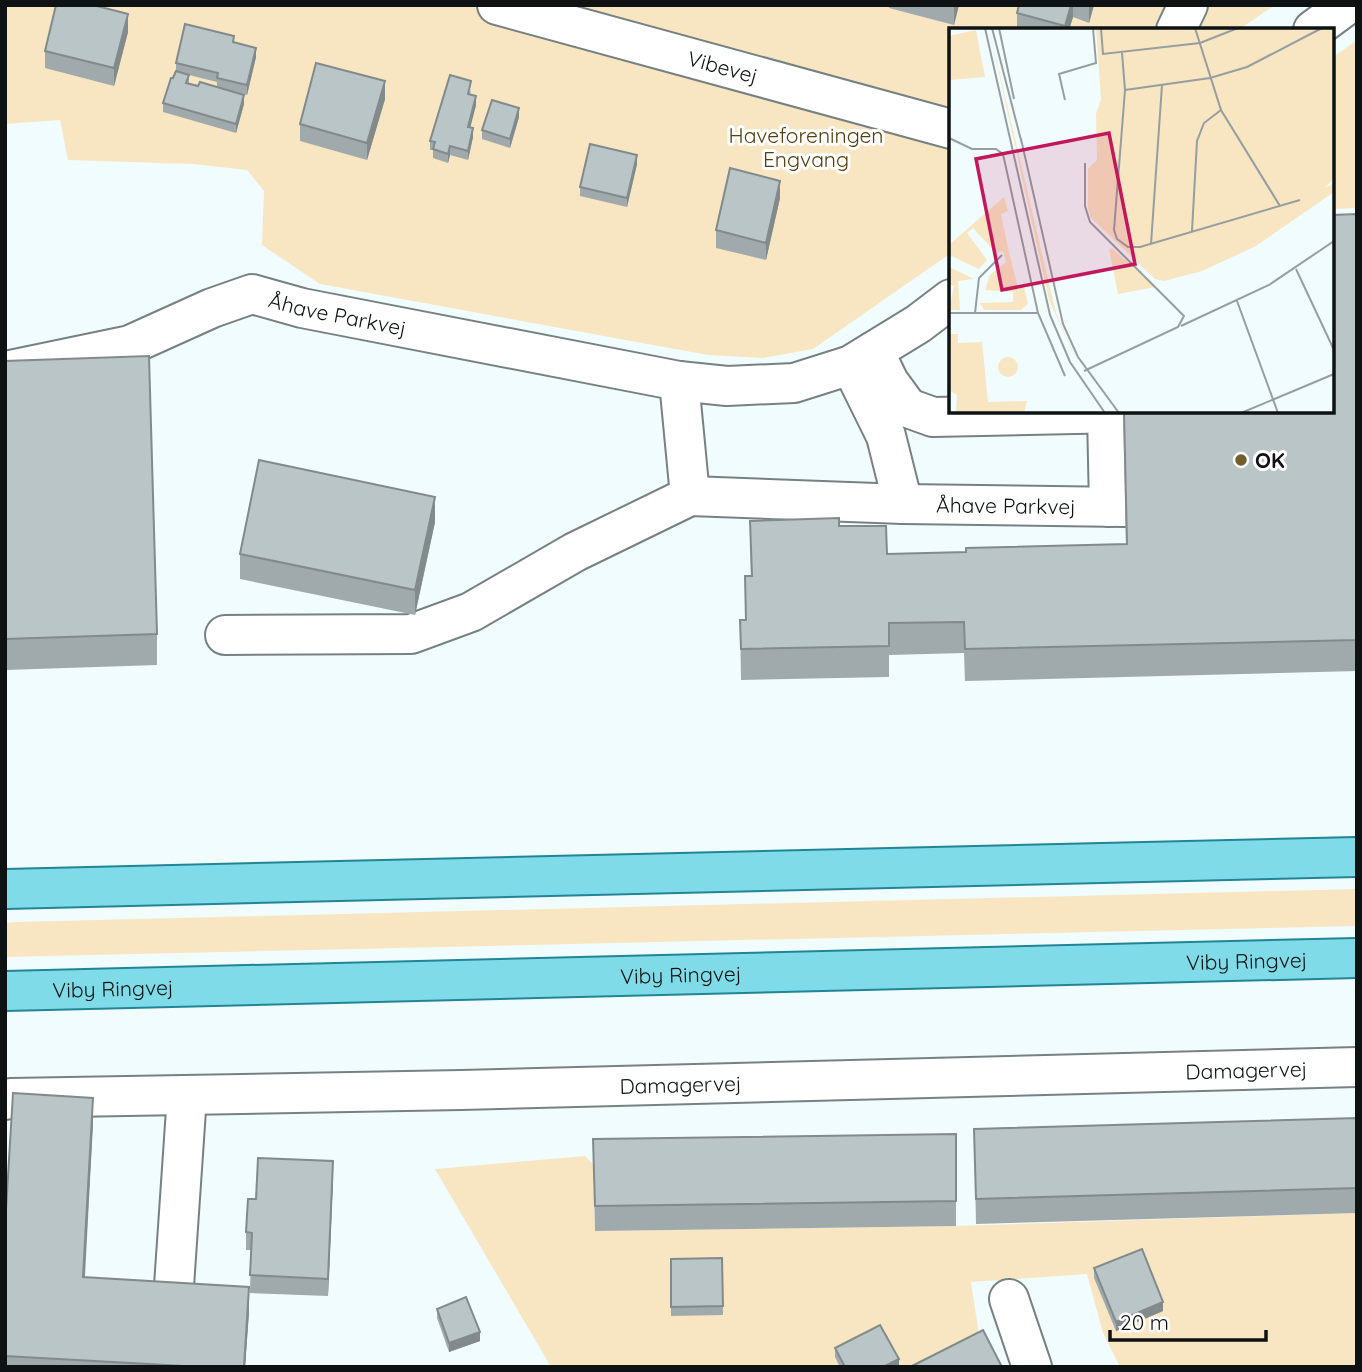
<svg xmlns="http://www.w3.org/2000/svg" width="1362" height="1372" font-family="Quicksand,sans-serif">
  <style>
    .green { fill: #f7e6c1 }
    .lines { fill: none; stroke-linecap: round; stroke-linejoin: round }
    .minor-casing { stroke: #778183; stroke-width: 42 }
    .major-casing { stroke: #218595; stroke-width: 42 }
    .minor { stroke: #fff; stroke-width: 38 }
    .major { stroke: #80dbe9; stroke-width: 38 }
    .wall { fill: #a0a9ab }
    .shaded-wall { fill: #828a8b }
    .building { fill: #bac5c7; stroke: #828a8b; stroke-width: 2 }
    .poi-dot { fill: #725d2d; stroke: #fff; stroke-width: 2.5 }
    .labels { text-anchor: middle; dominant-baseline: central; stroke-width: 6; stroke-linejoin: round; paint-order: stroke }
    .street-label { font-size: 21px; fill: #0e1212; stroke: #fff }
    .park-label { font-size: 21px; fill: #54400e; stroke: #fff }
    .poi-label { font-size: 21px; font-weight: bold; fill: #0e1212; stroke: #fff; text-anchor: start }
    .inset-road { fill: none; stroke: #969ea0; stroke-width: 2 }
    .view { fill: #c2185b; fill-opacity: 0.15; stroke: #c2185b; stroke-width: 3.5 }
    .inset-edge { fill: none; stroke: #0e1212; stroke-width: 3.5 }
  </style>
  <rect width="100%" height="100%" fill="#f1fcfe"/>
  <g class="green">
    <polygon points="5,5 1275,5 1238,30 951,30 951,253 813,349 763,358 708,355 320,284 262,245 264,191 247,170 193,164 68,160 60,120 5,124"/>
    <polygon points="1357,40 1357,208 1332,209 1332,58"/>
    <polygon points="1357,889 1357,926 5,957 5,923 17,922"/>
    <polygon points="585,1156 593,1164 595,1231 956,1226 1357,1213 1357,1367 1120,1367 1103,1333 1087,1274 971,1282 983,1361 973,1367 551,1367 435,1169"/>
  </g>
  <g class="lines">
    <defs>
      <g id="minor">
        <path id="s1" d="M 497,5 L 951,129"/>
        <polyline points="1176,30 1188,5"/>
        <polyline points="1313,30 1347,5"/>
        <polyline points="874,351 889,382 908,408 933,417 1123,413"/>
        <path id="s2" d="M 5,371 L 130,345 L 212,308 L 252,294 L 302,308 L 679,381 L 727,386 L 794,383 L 851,365 L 918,324 L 951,299"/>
        <polyline points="679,381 690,496"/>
        <polyline points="1107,414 1109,507"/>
        <path id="s3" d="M 903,504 L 1125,507"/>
        <polyline points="225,635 411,634 471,612 575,552 690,496 903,504 886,436 851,365"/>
        <path id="s4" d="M 5,1100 L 11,1098 L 461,1090 L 1357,1067"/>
        <polyline points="174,1286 187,1095"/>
        <polyline points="1009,1299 1032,1367"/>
      </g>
      <g id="major">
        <polyline points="5,889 1357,857"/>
        <path id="s5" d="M 5,991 L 1357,958"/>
      </g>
    </defs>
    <use href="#minor" class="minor-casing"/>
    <use href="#major" class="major-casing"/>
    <use href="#minor" class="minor"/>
    <use href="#major" class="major"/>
  </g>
  <g class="wall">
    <polygon points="889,5 959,5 954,25 889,8"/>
    <polygon points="1019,5 1094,5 1089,23 1073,17 1069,30 1017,30 1017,13"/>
    <polygon points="128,32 114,86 45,68 45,51"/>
    <polygon points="234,42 256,57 247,95 217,87 217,82 189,75 189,83 244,104 236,133 163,112 163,103 176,71 176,63"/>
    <polygon points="471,90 470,95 476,105 470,128 473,137 468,160 450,155 448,163 433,158 433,150 430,150 430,141"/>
    <polygon points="385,99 367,160 300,141 300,124"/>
    <polygon points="519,117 510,148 482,139 482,130"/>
    <polygon points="637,164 627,207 580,196 580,187"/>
    <polygon points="780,198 766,260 716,248 716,230"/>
    <polygon points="1357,214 1357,671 965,681 964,653 889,655 889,677 741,680 740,620 745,620 745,576 751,576 750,521 839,526 887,554 966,552 1126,544 1123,411 1332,411"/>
    <polygon points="5,361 157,634 157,665 5,670"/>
    <polygon points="435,522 415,615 240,579 240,554"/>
    <polygon points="1357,1118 1357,1213 976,1224 974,1129"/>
    <polygon points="93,1123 85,1278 249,1312 245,1367 5,1367 5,1226"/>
    <polygon points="956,1134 956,1226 595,1231 593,1139"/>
    <polygon points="333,1178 328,1296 250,1293 251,1250 246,1250 246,1232 256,1199"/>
    <polygon points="722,1258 723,1315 671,1316 671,1259"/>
    <polygon points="1094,1268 1163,1311 1116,1331 1094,1278"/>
    <polygon points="437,1309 480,1341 449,1352 437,1318"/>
    <polygon points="835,1348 899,1367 840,1367 835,1357"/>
  </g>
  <g class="shaded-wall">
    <polygon points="955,5 959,5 954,25 954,7"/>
    <polygon points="1071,5 1073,5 1073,17 1069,30 1065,30 1065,26"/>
    <polygon points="1089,5 1094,5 1089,23"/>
    <polygon points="128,14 128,32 114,86 114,68"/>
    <polygon points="256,48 256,57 247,95 247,85"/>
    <polygon points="385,81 385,99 367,160 367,143"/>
    <polygon points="244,95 244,104 236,133 236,124"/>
    <polygon points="476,96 476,105 468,136 468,127"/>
    <polygon points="519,108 519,117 510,148 510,139"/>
    <polygon points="473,128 473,137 468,160 468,151"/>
    <polygon points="450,146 450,155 448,163 448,154"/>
    <polygon points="637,155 637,164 627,207 627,198"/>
    <polygon points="780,181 780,198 766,260 766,243"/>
    <polygon points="435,497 435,522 415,615 415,590"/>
    <polygon points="93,1098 93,1123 83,1302 83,1277"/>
    <polygon points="333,1161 333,1178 328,1296 328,1279"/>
    <polygon points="249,1287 249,1312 245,1367 244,1367"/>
    <polygon points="1163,1302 1163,1311 1116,1331 1116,1322"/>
    <polygon points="480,1332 480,1341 449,1352 449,1343"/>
    <polygon points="899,1359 899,1367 883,1367"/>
  </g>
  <g class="building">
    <polygon points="56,5 93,5 128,14 114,68 45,51"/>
    <polygon points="1019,5 1071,5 1065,26 1017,13"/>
    <polygon points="185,24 234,36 233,42 256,48 247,85 217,78 218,73 176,63"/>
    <polygon points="316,63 385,81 367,143 300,124"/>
    <polygon points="176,71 189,75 186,83 198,86 200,82 244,95 236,124 163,103 171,78 173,78"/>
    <polygon points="450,75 471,81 468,94 476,96 468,127 473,128 468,151 450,146 448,154 433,149 435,142 430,141"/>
    <polygon points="492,100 519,108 510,139 482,130"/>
    <polygon points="590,144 637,155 627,198 580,187"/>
    <polygon points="730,168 780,181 766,243 716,230"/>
    <polygon points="1357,214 1357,640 965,649 964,622 889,623 889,646 741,649 740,620 746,620 745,576 752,576 750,521 839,518 839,526 886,526 887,554 966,552 966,548 1127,544 1124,411 1332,411 1332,215"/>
    <polygon points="149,356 157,634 5,639 5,361"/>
    <polygon points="259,460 435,497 415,590 240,554"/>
    <polygon points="13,1093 93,1098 83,1277 249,1287 244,1367 202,1367 5,1356 5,1226"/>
    <polygon points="1357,1118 1357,1188 976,1199 974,1129"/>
    <polygon points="956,1134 956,1201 595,1206 593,1139"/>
    <polygon points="258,1158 333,1161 328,1279 250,1275 252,1233 246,1232 248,1199 256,1199"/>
    <polygon points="1142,1249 1163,1302 1116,1322 1094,1268"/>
    <polygon points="722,1258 723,1306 671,1307 671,1259"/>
    <polygon points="466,1297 480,1332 449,1343 437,1309"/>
    <polygon points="880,1325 899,1359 883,1367 845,1367 835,1348"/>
    <polygon points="983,1330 1002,1367 910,1367"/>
  </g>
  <circle class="poi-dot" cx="1241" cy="460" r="7"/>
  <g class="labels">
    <g class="street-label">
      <text stroke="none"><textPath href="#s1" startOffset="234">Vibevej</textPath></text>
      <text stroke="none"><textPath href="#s2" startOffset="348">Åhave Parkvej</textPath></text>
      <text stroke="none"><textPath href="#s3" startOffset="103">Åhave Parkvej</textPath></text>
      <text stroke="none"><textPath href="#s5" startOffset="1242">Viby Ringvej</textPath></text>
      <text stroke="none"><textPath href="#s5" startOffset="676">Viby Ringvej</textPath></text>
      <text stroke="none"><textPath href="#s5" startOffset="108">Viby Ringvej</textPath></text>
      <text stroke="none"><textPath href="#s4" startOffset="1242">Damagervej</textPath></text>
      <text stroke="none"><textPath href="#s4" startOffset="676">Damagervej</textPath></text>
    </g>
    <g class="park-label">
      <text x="806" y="135">Haveforeningen<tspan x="806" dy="24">Engvang</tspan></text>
    </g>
    <g class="poi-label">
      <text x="1255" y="460">OK</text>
    </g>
  </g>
  <g transform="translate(949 28)">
    <rect width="385" height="385" fill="#f1fcfe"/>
    <path d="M 40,0 L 107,285 L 130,338 L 100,272 ZM 147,0 L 385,0 L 385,150 L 376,160 L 385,155 L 385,164 L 307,218 L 253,243 L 215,253 L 206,251 L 142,190 L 139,180 L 139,141 L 148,132 L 147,86 L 152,71 ZM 27,2 L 36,49 L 0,52 L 0,8 ZM 55,169 L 59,183 L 52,186 L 59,220 L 69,260 L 75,259 L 79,276 L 72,282 L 35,282 L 31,275 L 64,274 L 64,264 L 36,262 L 41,247 L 57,234 L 54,223 L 47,225 L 24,200 L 18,205 L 38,232 L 30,241 L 0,227 L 0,217 ZM 163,220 L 206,259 L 169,266 L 160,221 ZM 0,239 L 25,251 L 9,253 L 11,282 L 0,282 L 5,258 L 0,257 ZM 0,306 L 9,306 L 9,315 L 33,314 L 39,374 L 78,373 L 75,385 L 7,385 L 8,367 L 0,362 ZM49 339a10 10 0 1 1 20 0a10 10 0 1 1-20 0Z" fill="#f7e6c1"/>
    <path class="inset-road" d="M 36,0 L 101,287 L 121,334 L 156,385M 43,0 L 73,116M 50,0 L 65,71M 152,0 L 154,26 L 251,15 L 289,0M 246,0 L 272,82 L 331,178M 173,25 L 176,62 L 165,202 L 168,211 L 179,219 L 191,219 L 351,172M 176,62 L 261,50 L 298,39 L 373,0M 116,72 L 110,46 L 147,35 L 144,0M 0,110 L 23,121 L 47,121 L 54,126 L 89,285 L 116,348M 72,111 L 114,296 L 129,329 L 170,385M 243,203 L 248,113 L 255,95 L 272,82M 202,216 L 213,57M 347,241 L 385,322M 288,273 L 329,385M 0,285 L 89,285M 26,285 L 30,250 L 53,227M 232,298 L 320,257 L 385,213M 135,343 L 229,299 L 235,288 L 141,194 L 136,178 L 136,135M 292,385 L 385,346"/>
    <path class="view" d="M 160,105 L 186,236 L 53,262 L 27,131 Z"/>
    <rect width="385" height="385" class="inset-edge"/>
  </g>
  <rect width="1362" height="1372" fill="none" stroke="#0e1212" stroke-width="14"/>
  <path d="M1110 1330v10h156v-10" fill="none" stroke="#0e1212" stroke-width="3.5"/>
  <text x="1120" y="1330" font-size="21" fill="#0e1212" stroke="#ffffff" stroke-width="5" paint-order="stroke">20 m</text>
</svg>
